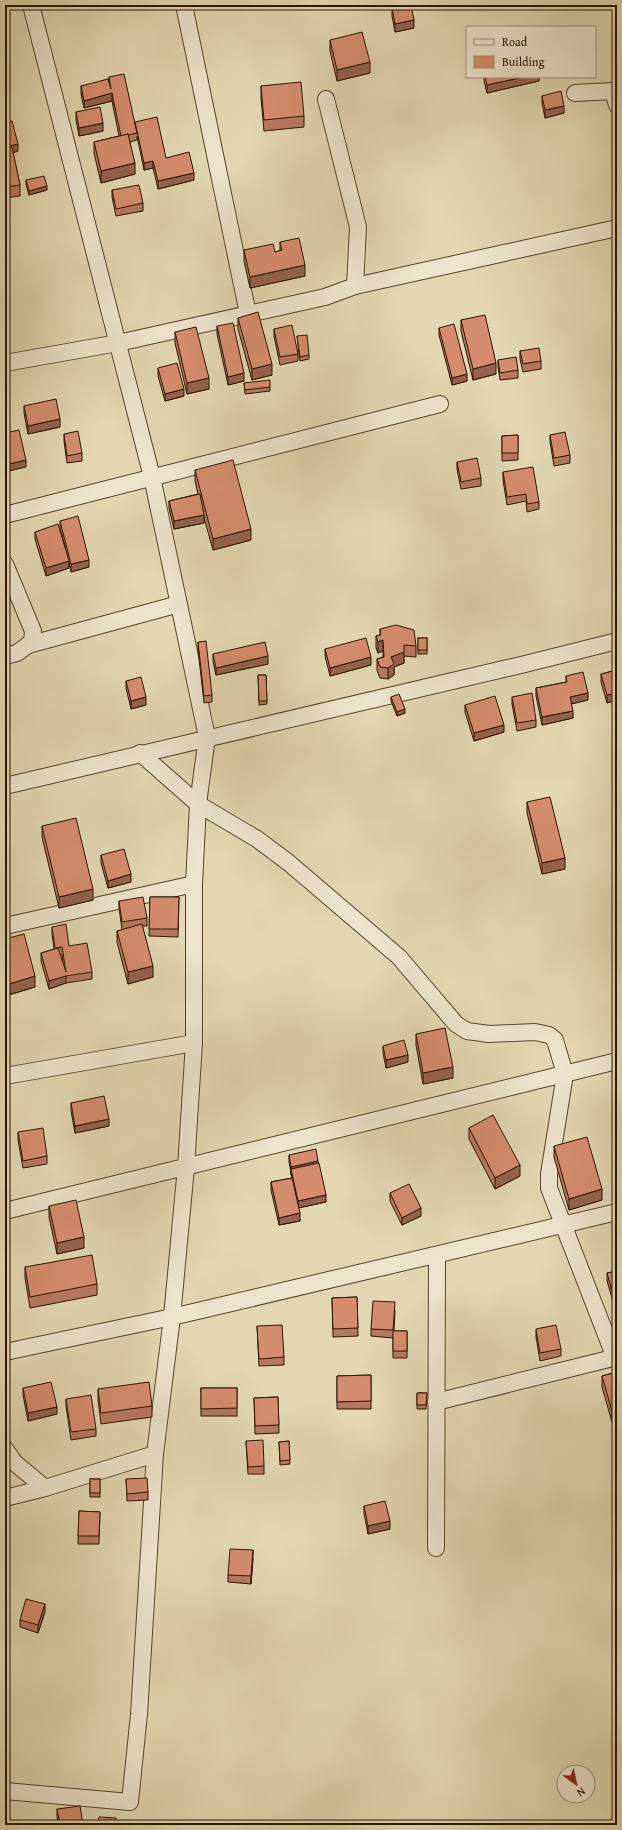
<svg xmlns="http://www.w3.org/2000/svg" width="622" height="1830" font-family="'Gentium Book Plus',serif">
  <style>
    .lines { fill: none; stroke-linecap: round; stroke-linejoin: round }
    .minor-casing { stroke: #58452e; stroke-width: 18 }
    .minor { stroke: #ece5cc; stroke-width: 16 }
    .wall { fill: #b7785f; stroke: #2a1403; fill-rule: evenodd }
    .shaded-wall { fill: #95624d; stroke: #2a1403 }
    .building { fill: #d58c6e; stroke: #2a1403 }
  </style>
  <rect width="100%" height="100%" fill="#e2d7b0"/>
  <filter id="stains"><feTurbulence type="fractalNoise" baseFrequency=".005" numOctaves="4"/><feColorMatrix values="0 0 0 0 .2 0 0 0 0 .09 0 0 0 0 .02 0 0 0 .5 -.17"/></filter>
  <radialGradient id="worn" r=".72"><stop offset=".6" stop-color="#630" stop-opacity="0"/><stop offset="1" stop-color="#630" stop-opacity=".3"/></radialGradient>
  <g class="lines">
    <defs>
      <g id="minor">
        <polyline points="184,5 248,314"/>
        <polyline points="575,93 613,91 617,105"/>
        <polyline points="355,286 617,228"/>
        <polyline points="5,363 118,343 325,297 355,286 358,227 326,99"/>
        <polyline points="5,515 440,404"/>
        <polyline points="5,564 33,631 32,642 17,653 5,656"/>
        <polyline points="28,645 179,604"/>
        <polyline points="140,753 198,804 257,839 289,863 399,957 456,1024 467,1031 489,1034 535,1032 549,1035 555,1040 565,1074 549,1174 549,1188 615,1358"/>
        <polyline points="5,786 521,665 617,641"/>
        <polyline points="5,926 194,884"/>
        <polyline points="5,1076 194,1043"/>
        <polyline points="5,1211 617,1061"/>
        <polyline points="5,1352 172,1317 617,1212"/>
        <polyline points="436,1402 617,1357"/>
        <polyline points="5,1449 15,1463 45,1488"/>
        <polyline points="5,1498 45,1488 155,1454 172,1317 186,1167 194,1043 194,884 198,804 207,737 152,477 31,5"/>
        <polyline points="436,1548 437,1255"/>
        <polyline points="5,1791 130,1802 139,1714 155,1454"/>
      </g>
    </defs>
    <use href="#minor" class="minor-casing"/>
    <use href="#minor" class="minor"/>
  </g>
  <g class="wall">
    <polygon points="392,8 414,28 395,32 392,16"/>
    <polygon points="330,40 370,73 337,81 330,51"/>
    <polygon points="109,77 135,126 135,122 166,158 194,180 158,189 153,168 144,170 137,136 137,140 130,142 135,174 101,183 94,153 94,142 119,136 112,101 84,108 81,94 81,86 109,82"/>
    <polygon points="484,77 539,77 539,81 487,93 484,81"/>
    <polygon points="261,86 304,116 304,127 264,131 261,98"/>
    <polygon points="542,96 564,113 545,118 542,103"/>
    <polygon points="76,112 103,131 79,136 76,120"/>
    <polygon points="5,122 18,151 13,153 20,185 20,196 5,198"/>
    <polygon points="26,180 47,190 29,195 26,184"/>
    <polygon points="112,190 143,203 143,211 116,216 112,197"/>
    <polygon points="280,242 305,276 250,288 244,261 244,250 275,252 280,251"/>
    <polygon points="238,318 272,375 252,380 238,329"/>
    <polygon points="461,320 496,374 473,380 461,331"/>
    <polygon points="217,326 244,381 228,385 217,334"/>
    <polygon points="439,328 467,381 452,385 439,335"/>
    <polygon points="274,329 298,354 298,361 280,365 274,336"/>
    <polygon points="175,332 209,389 187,394 175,343"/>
    <polygon points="297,336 309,355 309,359 300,361"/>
    <polygon points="520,351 541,361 541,369 523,372 520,359"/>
    <polygon points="498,360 518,370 518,378 500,380 498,367"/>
    <polygon points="158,368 184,396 165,401 158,376"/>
    <polygon points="244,383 270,387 270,391 245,394"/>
    <polygon points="24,406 60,427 28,434 24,413"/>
    <polygon points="64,434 82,453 82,461 67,463 64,441"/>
    <polygon points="518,435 518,460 502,461 502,436"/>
    <polygon points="550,435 570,455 570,463 554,466 550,442"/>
    <polygon points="457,462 481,478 481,486 461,489 457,469"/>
    <polygon points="195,470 251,540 213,550 204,518 204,523 174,529 169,508 169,501 198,494 195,481"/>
    <polygon points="503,472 539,502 539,509 527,512 526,501 507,505 503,480"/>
    <polygon points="60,521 89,567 71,572 69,563 69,568 46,576 35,539 35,532 66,550 60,528"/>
    <polygon points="380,629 416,646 416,657 404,656 404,663 394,667 394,675 388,679 380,678 377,670 377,659 383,657 383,651 378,653 376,648 376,636 380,635"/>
    <rect x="418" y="638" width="9" height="16"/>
    <polygon points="198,642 212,695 212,702 204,703 198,650"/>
    <polygon points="325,649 371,665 330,676 325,656"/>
    <polygon points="213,654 268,664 216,675 213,661"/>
    <polygon points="617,670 617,700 607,703 601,682 601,674"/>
    <polygon points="258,675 266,675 267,704 259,705"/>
    <polygon points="566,676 588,700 571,704 573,718 542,725 536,696 536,688 566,682"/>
    <polygon points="126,681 146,705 131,709 126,688"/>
    <polygon points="391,697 405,713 397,716 391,701"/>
    <polygon points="512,697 536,720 536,727 517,731 512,704"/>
    <polygon points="465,705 504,732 474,741 465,712"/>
    <polygon points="527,802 565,869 542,874 527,813"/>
    <polygon points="42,826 93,900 59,908 42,837"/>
    <polygon points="101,855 131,882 108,888 101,863"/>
    <polygon points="150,897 179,897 178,937 149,936"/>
    <polygon points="119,901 147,918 147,926 142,926 153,977 128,984 117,942 117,931 122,930 119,908"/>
    <path d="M 52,927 L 69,946 L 92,972 L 92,979 L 66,983 L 49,989 L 41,961 L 41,953 L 54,949 L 52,934 ZM 62,954 L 63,965 L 60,955 Z"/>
    <polygon points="5,939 35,987 5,996"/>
    <polygon points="416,1034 453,1078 423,1084 416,1045"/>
    <polygon points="383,1046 408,1062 386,1068 383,1053"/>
    <polygon points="71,1103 109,1126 75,1133 71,1111"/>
    <polygon points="469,1128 520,1176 495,1189 469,1139"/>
    <polygon points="18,1132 47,1156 47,1164 23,1168 18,1140"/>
    <polygon points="554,1146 602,1200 569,1210 554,1157"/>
    <polygon points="289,1155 318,1163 326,1202 298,1208 300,1221 279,1225 271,1190 271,1182 292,1178 289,1162"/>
    <polygon points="390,1193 421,1216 402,1225 390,1201"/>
    <polygon points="49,1206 84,1248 57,1254 49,1217"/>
    <polygon points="25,1267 97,1284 97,1295 30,1308 25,1278"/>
    <polygon points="617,1271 617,1308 615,1308 607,1281 607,1273"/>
    <polygon points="357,1297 358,1336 333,1337 332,1298"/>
    <polygon points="395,1310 394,1331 407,1331 407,1358 393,1358 393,1338 371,1336 371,1329"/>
    <polygon points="257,1326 284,1357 284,1365 259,1366"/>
    <polygon points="536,1329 561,1349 561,1356 540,1361 536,1337"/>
    <polygon points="617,1372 617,1420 612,1422 602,1387 602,1376"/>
    <polygon points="371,1375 371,1409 337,1409 337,1376"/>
    <polygon points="23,1388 57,1414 28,1421 23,1395"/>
    <rect x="201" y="1388" width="36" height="28"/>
    <polygon points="98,1389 152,1406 152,1417 101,1424 98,1400"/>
    <polygon points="417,1393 427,1393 426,1409 417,1409"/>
    <polygon points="278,1397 279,1433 255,1434 254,1398"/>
    <polygon points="66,1399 96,1429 96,1436 71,1440 66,1406"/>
    <polygon points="246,1441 264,1466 264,1474 248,1474"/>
    <polygon points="289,1441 290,1464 280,1465 279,1442"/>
    <rect x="90" y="1479" width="10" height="18"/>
    <polygon points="126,1479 148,1492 148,1500 127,1501"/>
    <polygon points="364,1506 390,1529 368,1534 364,1513"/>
    <polygon points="79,1511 100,1512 99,1544 78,1544"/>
    <polygon points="253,1558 251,1584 228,1582 228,1575"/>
    <polygon points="45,1612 38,1633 20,1627 20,1620"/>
    <polygon points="57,1809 83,1825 59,1825 57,1817"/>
  </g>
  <g class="shaded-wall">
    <polygon points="414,20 414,28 395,32 395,24"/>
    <polygon points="370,62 370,73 337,81 337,70"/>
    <polygon points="524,77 539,77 539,81 487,93 487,85"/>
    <polygon points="112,93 112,101 84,108 84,101"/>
    <polygon points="564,106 564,113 545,118 545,110"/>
    <polygon points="103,123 103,131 79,136 79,128"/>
    <polygon points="18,144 18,151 5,155 5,147"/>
    <polygon points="153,161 153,168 144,170 144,163"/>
    <polygon points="135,163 135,174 101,183 101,171"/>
    <polygon points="194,173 194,180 158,189 158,181"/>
    <polygon points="47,186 47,190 29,195 29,191"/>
    <polygon points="305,265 305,276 250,288 250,277"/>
    <polygon points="496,363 496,374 473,380 473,369"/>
    <polygon points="272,364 272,375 252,380 252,369"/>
    <polygon points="244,373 244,381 228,385 228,377"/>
    <polygon points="467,374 467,381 452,385 452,378"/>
    <polygon points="209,378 209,389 187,394 187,383"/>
    <polygon points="184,389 184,396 165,401 165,394"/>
    <polygon points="9,405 9,409 5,410 5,406"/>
    <polygon points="60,419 60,427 28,434 28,426"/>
    <polygon points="26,460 26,467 5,472 5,465"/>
    <polygon points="204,515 204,523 174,529 174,521"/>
    <polygon points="251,529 251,540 213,550 213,539"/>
    <polygon points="89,560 89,567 71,572 71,564"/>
    <polygon points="69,561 69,568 46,576 46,568"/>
    <polygon points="383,640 383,651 378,653 378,642"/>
    <polygon points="404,652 404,663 394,667 394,675 388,679 388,668 391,657"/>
    <polygon points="268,656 268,664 216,675 216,668"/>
    <polygon points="371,657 371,665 330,676 330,668"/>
    <polygon points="588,693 588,700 570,704 570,697"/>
    <polygon points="617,693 617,700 607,703 607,695"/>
    <polygon points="146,697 146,705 131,709 131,701"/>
    <polygon points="405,709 405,713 397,716 397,712"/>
    <polygon points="573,711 573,718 542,725 542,717"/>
    <polygon points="504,725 504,732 474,741 474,733"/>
    <polygon points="565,858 565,869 542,874 542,863"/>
    <polygon points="131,874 131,882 108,888 108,881"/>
    <polygon points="93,889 93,900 59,908 59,897"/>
    <polygon points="153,966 153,977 128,984 128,972"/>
    <polygon points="35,976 35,987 5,996 5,988 9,987 9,984"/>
    <polygon points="66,976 66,983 49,989 49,981"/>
    <polygon points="408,1055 408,1062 386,1068 386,1060"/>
    <polygon points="453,1067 453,1078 423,1084 423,1073"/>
    <polygon points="109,1119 109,1126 75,1133 75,1126"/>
    <polygon points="318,1161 318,1169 291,1169 291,1175 291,1167"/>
    <polygon points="520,1165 520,1176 495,1189 495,1178"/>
    <polygon points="602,1189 602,1200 569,1210 569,1199"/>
    <polygon points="326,1195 326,1202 298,1208 298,1201"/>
    <polygon points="421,1208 421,1216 402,1225 402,1218"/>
    <polygon points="300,1213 300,1221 279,1225 279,1218"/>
    <polygon points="84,1237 84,1248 57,1254 57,1243"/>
    <polygon points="617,1300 617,1308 615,1308 615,1301"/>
    <polygon points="57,1407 57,1414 28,1421 28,1413"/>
    <polygon points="617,1409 617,1420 612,1422 612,1411"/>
    <polygon points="390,1521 390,1529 368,1534 368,1526"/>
    <polygon points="253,1550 253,1558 251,1584 251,1576"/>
    <polygon points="45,1604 45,1612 38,1633 38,1625"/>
  </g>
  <g class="building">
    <polygon points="408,5 411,5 414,20 395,24 392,8"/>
    <polygon points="362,32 370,62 337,70 330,40"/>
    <polygon points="124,74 137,133 128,135 128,134 121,136 112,93 84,101 81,86 108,79 111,89 109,77"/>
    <polygon points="485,77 524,77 487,85"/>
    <polygon points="301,82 304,116 264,120 261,86"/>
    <polygon points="561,91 564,106 545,110 542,96"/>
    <polygon points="100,107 103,123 79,128 76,112"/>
    <polygon points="157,117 166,158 189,152 194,173 158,181 153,161 144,163 135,122"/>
    <polygon points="12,121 18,144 5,147 5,122"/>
    <polygon points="128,134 135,163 101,171 94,142"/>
    <polygon points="12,147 20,185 5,187 5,149"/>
    <polygon points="44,176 47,186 29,191 26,180"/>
    <polygon points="139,185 143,203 116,209 112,190"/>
    <polygon points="299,238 305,265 250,277 244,250 273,244 275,252 282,250 280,242"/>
    <polygon points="258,312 272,364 252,369 238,318"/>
    <polygon points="485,315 496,363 473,369 461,320"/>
    <polygon points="233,323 244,373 228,377 217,326"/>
    <polygon points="454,324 467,374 452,378 439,328"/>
    <polygon points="292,325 298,354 280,357 274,329"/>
    <polygon points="196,327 209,378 187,383 175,332"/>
    <polygon points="307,335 309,355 300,357 297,336"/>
    <polygon points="539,348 541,361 523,364 520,351"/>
    <polygon points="516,357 518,370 500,373 498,360"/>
    <polygon points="177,363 184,389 165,394 158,368"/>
    <polygon points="270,380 270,387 245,390 244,383"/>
    <polygon points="7,397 9,405 5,406 5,398"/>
    <polygon points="56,399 60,419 28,426 24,406"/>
    <polygon points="19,430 26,460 5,465 5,433"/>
    <polygon points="78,431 82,453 67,456 64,434"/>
    <polygon points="565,432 570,455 554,458 550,435"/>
    <polygon points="518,435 518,453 502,453 502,436"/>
    <polygon points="477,458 481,478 461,482 457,462"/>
    <polygon points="233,460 251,529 213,539 195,470"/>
    <polygon points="533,467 539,502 527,504 526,494 507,497 503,472"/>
    <polygon points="200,494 204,515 174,521 169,501"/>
    <polygon points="78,516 89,560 71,564 60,521"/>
    <polygon points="58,524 69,561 46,568 35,532"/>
    <polygon points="396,625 414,630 416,646 404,645 404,652 391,657 394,664 388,668 380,667 377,659 384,657 383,640 378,642 376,636 381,635 380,629"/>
    <polygon points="366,638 371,657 330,668 325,649"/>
    <rect x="418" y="638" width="9" height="12"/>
    <polygon points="206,641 212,695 204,696 198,642"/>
    <polygon points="265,642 268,656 216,668 213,654"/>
    <polygon points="617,670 617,693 607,695 601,674"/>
    <polygon points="583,672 588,693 570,697 573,711 542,717 536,688 567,682 566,676"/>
    <polygon points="258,675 266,675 267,701 259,701"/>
    <polygon points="141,677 146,697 131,701 126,681"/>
    <polygon points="532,693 536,720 517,723 512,697"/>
    <polygon points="399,694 405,709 397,712 391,697"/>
    <polygon points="495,696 504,725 474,733 465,705"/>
    <polygon points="550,797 565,858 542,863 527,802"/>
    <polygon points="76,818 93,889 59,897 42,826"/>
    <polygon points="124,849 131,874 108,881 101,855"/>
    <polygon points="143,897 147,918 122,922 119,901"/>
    <polygon points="150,897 179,897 178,929 149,929"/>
    <polygon points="66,924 69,946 87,943 92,972 66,976 49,981 41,953 58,948 66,972 62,947 55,948 52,927"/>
    <polygon points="142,924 153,966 128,972 117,931"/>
    <polygon points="24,934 35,976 9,984 5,970 5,939"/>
    <polygon points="5,977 9,987 5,988"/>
    <polygon points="445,1028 453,1067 423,1073 416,1034"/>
    <polygon points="404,1040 408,1055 386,1060 383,1046"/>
    <polygon points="104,1096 109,1119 75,1126 71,1103"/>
    <polygon points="493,1115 520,1165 495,1178 469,1128"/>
    <polygon points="43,1128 47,1156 23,1161 18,1132"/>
    <polygon points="587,1137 602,1189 569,1199 554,1146"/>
    <polygon points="316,1149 318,1161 291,1167 289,1155"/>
    <polygon points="319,1163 326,1195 298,1201 291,1169"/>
    <polygon points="292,1178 300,1213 279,1218 271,1182"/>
    <polygon points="409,1184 421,1208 402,1218 390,1193"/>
    <polygon points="76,1200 84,1237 57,1243 49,1206"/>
    <polygon points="92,1255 97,1284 30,1297 25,1267"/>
    <polygon points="617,1271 617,1300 615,1301 607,1273"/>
    <polygon points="357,1297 358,1328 333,1329 332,1298"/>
    <polygon points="373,1301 395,1302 393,1330 371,1329"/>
    <polygon points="282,1325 284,1357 259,1359 257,1326"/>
    <polygon points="556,1325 561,1349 540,1353 536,1329"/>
    <rect x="393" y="1331" width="14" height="20"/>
    <polygon points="617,1372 617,1409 612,1411 602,1376"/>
    <polygon points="371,1375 371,1401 337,1402 337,1376"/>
    <polygon points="51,1382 57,1407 28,1413 23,1388"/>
    <polygon points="149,1382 152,1406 101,1413 98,1389"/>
    <polygon points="201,1388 237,1388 237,1408 201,1409"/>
    <polygon points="417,1393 427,1393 426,1405 417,1405"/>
    <polygon points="91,1395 96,1429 71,1432 66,1399"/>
    <polygon points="278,1397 279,1425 255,1426 254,1398"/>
    <polygon points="263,1440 264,1466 248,1467 246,1441"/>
    <polygon points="289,1441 290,1460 280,1461 279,1442"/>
    <polygon points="147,1478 148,1492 127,1494 126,1479"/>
    <rect x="90" y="1479" width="10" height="14"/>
    <polygon points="385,1501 390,1521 368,1526 364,1506"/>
    <polygon points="79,1511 100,1512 99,1536 78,1536"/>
    <polygon points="230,1549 253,1550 251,1576 228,1575"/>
    <polygon points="26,1599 45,1604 38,1625 20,1620"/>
    <polygon points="80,1806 83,1825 60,1825 57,1809"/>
    <polygon points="99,1817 116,1818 116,1823 121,1823 121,1825 98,1825"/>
  </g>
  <rect width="622" height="1830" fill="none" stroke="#e2d7b0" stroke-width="20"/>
  <rect x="6" y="6" width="610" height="1818" fill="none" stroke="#2a1403" stroke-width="2"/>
  <rect x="10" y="10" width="602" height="1810" fill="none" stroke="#2a1403"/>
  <rect x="466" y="26" width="130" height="52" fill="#ece5cc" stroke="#9e917c"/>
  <rect x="474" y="39" width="20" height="6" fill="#ece5cc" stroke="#9e917c"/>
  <text x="502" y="46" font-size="12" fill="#2a1403">Road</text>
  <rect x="474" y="56" width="20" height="12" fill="#d58c6e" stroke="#9e917c"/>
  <text x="502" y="66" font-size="12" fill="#2a1403">Building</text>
  <g transform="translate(576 1784) rotate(147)"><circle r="19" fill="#ece5cc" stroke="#9e917c"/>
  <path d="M0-3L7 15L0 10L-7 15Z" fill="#8f2418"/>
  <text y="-6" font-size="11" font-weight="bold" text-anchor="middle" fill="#2a1403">N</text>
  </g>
  <rect width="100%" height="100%" filter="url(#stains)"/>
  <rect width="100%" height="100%" fill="url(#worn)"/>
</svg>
